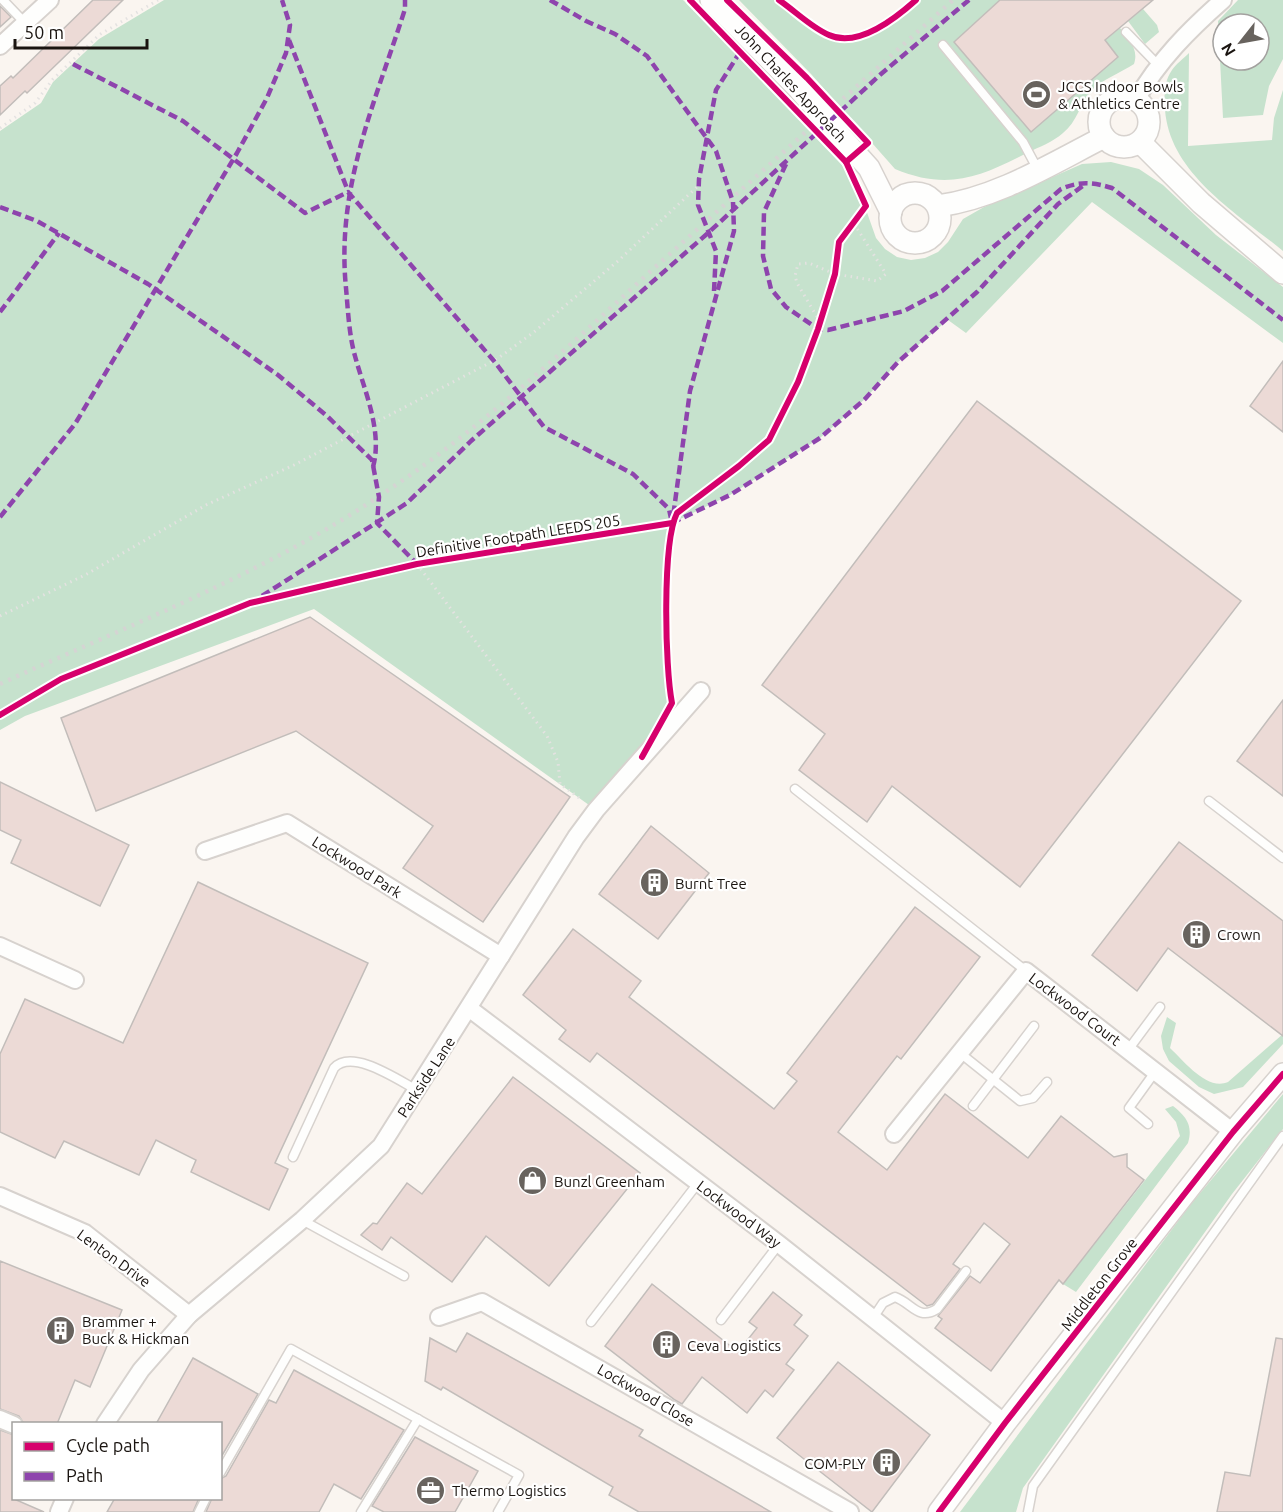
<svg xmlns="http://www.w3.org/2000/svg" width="1283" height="1512" font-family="Ubuntu,sans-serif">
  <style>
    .green { fill: #c6e2cd; fill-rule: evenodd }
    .building { fill: #ecdad6; stroke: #c2bdba; stroke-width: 1.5 }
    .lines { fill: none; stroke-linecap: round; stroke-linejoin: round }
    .service-casing { stroke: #d7d2ce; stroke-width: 11 }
    .minor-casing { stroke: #d7d2ce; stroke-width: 20 }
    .tertiary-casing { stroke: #d7d2ce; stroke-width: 24 }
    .path { stroke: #e4e2e1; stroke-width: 3; stroke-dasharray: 1.5 4.5; stroke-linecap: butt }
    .service { stroke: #fefefd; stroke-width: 8 }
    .minor { stroke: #fefefd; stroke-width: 16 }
    .tertiary { stroke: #fefefd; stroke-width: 21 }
    .rail { stroke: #d5d4d3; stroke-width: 4.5; stroke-dasharray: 3 6; stroke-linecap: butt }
    .tertiary-bridge-casing { stroke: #d7d2ce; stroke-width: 24; stroke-linecap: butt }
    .tertiary-bridge { stroke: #fefefd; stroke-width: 21 }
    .quiet { stroke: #8e44ad; stroke-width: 4.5; stroke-dasharray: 9 4.5; stroke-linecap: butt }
    .cycleway-casing { stroke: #fff; stroke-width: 10 }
    .cycleway { stroke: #d6006c; stroke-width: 6 }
    .labels { text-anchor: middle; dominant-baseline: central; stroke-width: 4.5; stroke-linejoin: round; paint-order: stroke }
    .street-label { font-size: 15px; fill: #1a1410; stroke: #fff }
    .poi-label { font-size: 15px; fill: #1a1410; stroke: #fff; text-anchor: start }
  </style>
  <rect width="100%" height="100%" fill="#faf5f0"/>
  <g class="green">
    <path d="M 164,0 L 683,0 L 722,37 L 845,168 L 864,204 L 876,238 L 885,249 L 897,257 L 911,260 L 925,258 L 938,252 L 948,242 L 963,219 L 984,207 L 1082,164 L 1111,162 L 1139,169 L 1163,185 L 1216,235 L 1283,287 L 1283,343 L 1092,202 L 966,333 L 948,320 L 898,362 L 865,399 L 820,438 L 730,495 L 672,523 C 667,582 660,646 672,703 L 642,757 L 596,810 L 314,609 L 25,716 L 0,730 L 0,131 L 41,103 L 53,82 L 99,39 Z"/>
    <path d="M 739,0 L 779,0 L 830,36 L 855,38 L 901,14 L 916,0 L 1000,0 L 954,42 L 1031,132 L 1118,57 L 1105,40 L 1120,28 C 1129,40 1139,49 1134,64 C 1122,72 1101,80 1091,91 C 1080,104 1077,122 1063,133 C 1053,142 1039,147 1027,153 C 980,177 948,191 895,169 L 811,74 Z"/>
    <path d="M 1238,0 L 1283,0 L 1283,59 L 1269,86 L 1263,115 L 1223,118 L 1218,21 ZM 1223,24 L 1259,24 L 1259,60 L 1223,60 Z"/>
    <polygon points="1143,9 1157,25 1159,32 1145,44 1128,21"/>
    <path d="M 1189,53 L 1188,146 L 1272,140 L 1274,118 L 1283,90 L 1283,251 C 1237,213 1170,174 1165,110 C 1164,97 1164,81 1172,70 C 1176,64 1184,58 1189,53 Z"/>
    <path d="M 1167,1017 L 1176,1023 L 1170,1048 C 1185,1062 1207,1091 1228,1082 L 1283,1034 L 1283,1044 L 1243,1087 L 1214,1094 L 1199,1087 L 1169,1061 L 1163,1049 L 1161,1036 Z"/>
    <polygon points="1283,1094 1283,1129 1232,1194 1023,1488 1016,1512 960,1512 1191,1204"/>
    <path d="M 1173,1106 C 1187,1117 1193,1126 1188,1143 L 1076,1292 L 1063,1284 L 1180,1136 L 1176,1122 L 1165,1109 Z"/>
  </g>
  <g class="building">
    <polygon points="93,0 123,0 27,93 25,91 0,115 0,86 11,76 13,78"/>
    <polygon points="1000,0 1153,0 1105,40 1118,57 1031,132 954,42"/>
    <polygon points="0,6 11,17 0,27"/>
    <polygon points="1283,361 1283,432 1250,406"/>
    <polygon points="977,401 1241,601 1020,887 892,786 867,822 799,770 825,734 762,685"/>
    <polygon points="310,617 570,797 483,922 403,868 433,826 296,731 96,811 61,718"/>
    <polygon points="1283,700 1283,796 1237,761"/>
    <polygon points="0,782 129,845 100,906 11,863 21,840 0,830"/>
    <polygon points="651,826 709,873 658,939 599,894"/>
    <polygon points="1179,842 1283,921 1283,1036 1168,948 1137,991 1092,955"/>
    <polygon points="198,882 368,963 275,1163 288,1169 269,1210 191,1172 196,1160 156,1140 139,1175 64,1141 55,1158 0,1132 0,1054 25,999 123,1043"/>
    <polygon points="915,907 980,957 901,1059 897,1056 838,1132 887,1170 945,1094 1028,1158 1061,1116 1114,1157 1127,1154 1127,1167 1144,1180 1063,1284 1059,1280 991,1371 935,1328 942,1319 938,1316 970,1276 980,1283 1010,1244 984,1223 953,1264 960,1269 933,1304 927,1306 597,1053 590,1062 559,1039 566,1030 523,995 573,929 641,981 629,997 774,1109 797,1081 787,1073"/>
    <polygon points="513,1077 640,1173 549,1286 486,1236 452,1282 391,1237 382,1250 361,1235 373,1223 377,1224 407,1183 422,1194"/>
    <polygon points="0,1261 122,1310 90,1387 75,1380 57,1424 24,1424 19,1416 0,1409"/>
    <polygon points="652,1284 738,1352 757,1328 749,1322 773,1292 802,1315 794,1325 808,1336 786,1364 794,1370 773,1397 765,1390 747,1413 702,1377 682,1404 675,1400 605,1346"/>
    <polygon points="467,1333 643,1430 639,1436 771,1512 639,1512 609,1495 613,1487 443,1387 441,1390 425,1381 430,1338 456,1352"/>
    <polygon points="1276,1338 1283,1339 1283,1512 1217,1512 1225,1472 1250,1476"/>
    <polygon points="193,1358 258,1394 220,1459 220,1424 156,1424"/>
    <polygon points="838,1362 930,1435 872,1512 777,1438"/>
    <polygon points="294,1370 404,1430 361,1499 334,1484 319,1512 206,1512 212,1498 220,1498 220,1479 226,1476 269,1400 276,1403"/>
    <polygon points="0,1430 14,1435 14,1499 44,1512 0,1512"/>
    <polygon points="415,1437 478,1471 455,1512 384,1512 372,1506"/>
    <polygon points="115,1498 199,1498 193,1512 107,1512"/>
  </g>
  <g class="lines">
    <defs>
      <g id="service">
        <polyline points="3,0 25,23"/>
        <polyline points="1126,32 1158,65"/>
        <polyline points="943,45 1023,142 1038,170"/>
        <polyline points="795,789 1026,971"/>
        <polyline points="1209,801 1283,858"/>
        <polyline points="1128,1050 1160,1007"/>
        <polyline points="960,1053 1020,1101 1033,1098 1047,1082"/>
        <polyline points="973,1106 1034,1026"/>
        <polyline points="1148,1124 1129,1108 1155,1072"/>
        <path d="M 293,1157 L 334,1068 C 352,1048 398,1080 417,1090"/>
        <polyline points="302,1220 404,1276"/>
        <path d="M 873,1318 L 883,1303 L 895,1297 C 912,1303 918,1321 937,1309 L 966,1271"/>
        <polyline points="721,1320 779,1244"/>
        <polyline points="591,1322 698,1183"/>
        <polyline points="220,1473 291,1349 519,1475 498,1512"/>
        <polyline points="199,1512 206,1498"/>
        <polyline points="361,1512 418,1419"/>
        <polyline points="1028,1512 1033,1486 1283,1136"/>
      </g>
      <g id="minor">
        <polyline points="0,46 50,0"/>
        <path d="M 1136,100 C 1159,60 1189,30 1223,0"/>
        <polyline points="205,851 287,823 501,956"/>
        <polyline points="0,946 75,980"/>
        <polyline points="470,1009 779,1244 1005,1423"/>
        <polyline points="894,1134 1026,971 1233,1132"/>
        <polyline points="0,1196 85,1233 189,1315"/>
        <polyline points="439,1317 482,1302 850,1512"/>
        <polyline points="0,1419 14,1425"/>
        <polyline points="105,1424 141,1370 189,1315 302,1220 381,1146 576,837 596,810 701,691"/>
        <polyline points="59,1512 65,1498"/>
      </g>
      <g id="tertiary">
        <polyline points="711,0 798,88"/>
        <circle cx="1124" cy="122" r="25"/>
        <polyline points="843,139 869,168 891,212"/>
        <polyline points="1140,142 1201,203 1283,273"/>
        <circle cx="915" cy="218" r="25"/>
        <path d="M 938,206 C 997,198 1051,164 1104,137"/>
        <polyline points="939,1512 1005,1423 1233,1132 1283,1074"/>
      </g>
    </defs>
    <use href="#service" class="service-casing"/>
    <use href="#minor" class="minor-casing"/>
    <use href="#tertiary" class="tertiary-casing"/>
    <g class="path">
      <polyline points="0,128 35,103 53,79 99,35 158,0"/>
      <polyline points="820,322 797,283 795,276 798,264 809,263 835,274 877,281 886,274 853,222"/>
      <polyline points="417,564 547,736 558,762 560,784 582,800"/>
      <polyline points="0,616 85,575 206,505 294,465 497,359 534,332 618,261 698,186"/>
    </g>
    <use href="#service" class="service"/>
    <use href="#minor" class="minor"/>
    <use href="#tertiary" class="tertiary"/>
    <path class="rail" d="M 0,684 C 127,626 261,575 378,497 C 477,432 565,350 652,270 C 752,180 853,90 953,0"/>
    <defs>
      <polyline id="tertiary-bridge" points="798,88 843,139"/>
    </defs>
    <use href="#tertiary-bridge" class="tertiary-bridge-casing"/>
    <use href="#tertiary-bridge" class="tertiary-bridge"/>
    <g class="quiet">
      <polyline points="550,0 586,21 615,34 647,56 716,151 733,202 734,231 690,391 673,517"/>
      <polyline points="289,40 348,191"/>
      <polyline points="73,64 183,121 305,213 348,192 494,361 544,427 633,474 669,509 672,523"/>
      <path d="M 786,164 L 764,212 L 763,256 L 771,289 L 786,307 L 818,329 L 828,330 L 904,311 L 942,291 L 1061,189 C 1080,181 1092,182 1112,188 L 1283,320"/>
      <polyline points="0,207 37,221 148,284 278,375 327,416 372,460 379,497 377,523 417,564"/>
      <polyline points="714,291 716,251 698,205 699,179 716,90 740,52"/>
      <polyline points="0,312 59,233"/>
      <path d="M 373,467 C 383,431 364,390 355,356 C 349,335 348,310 346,288 C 336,187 375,103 405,9 L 405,0"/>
      <polyline points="0,517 75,424 237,153 267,98 286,53 290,25 282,0"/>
      <polyline points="672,523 730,495 820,438 865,399 898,362 977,292 1058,204 1084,185"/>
      <polyline points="262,596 407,503 471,441 708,233 881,74 969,0"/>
    </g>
    <defs>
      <g id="cycleway">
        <polyline points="727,0 807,78 868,143 846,162"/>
        <path d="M 779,0 C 795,11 812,28 829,35 C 858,48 896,18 916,0"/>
        <polyline points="0,715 61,679 250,603 417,564 672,523"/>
        <path d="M 642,757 L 672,703 C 665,668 662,543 677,513 L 739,466 L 769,440 L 798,382 L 818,329 L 835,274 L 839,242 L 866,206 L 846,162 L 690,0"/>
        <polyline points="939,1512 1005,1423 1233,1132 1283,1074"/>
      </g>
    </defs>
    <use href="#cycleway" class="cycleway-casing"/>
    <use href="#cycleway" class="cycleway"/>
  </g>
  <defs>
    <symbol id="stadium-disc" viewBox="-11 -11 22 22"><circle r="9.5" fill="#68635e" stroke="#fff"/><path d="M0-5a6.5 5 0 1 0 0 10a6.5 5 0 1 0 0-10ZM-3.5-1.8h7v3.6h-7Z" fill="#fff"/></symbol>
    <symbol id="building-disc" viewBox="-11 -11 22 22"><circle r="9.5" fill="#68635e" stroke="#fff"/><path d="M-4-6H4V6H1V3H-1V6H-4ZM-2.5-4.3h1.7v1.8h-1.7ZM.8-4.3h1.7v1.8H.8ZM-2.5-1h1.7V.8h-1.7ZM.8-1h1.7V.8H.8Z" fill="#fff"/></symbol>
    <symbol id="shop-disc" viewBox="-11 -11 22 22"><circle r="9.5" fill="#68635e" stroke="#fff"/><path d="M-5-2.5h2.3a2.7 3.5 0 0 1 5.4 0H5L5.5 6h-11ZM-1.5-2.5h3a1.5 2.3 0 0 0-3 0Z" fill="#fff"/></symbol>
    <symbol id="office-disc" viewBox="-11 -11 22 22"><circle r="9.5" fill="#68635e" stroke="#fff"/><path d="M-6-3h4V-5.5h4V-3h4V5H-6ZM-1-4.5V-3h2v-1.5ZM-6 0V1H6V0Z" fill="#fff"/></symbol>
  </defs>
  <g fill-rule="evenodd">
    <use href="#stadium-disc" x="1020" y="78" width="33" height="33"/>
    <use href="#building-disc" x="638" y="866" width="33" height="33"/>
    <use href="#building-disc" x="1180" y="918" width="33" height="33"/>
    <use href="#shop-disc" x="516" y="1164" width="33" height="33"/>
    <use href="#building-disc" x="44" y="1314" width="33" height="33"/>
    <use href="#building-disc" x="650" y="1328" width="33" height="33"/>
    <use href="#building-disc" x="870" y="1446" width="33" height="33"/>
    <use href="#office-disc" x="414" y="1474" width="33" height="33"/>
  </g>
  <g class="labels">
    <g class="street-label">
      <text transform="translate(791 83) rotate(47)">John Charles Approach</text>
      <text transform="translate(518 536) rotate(-9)">Definitive Footpath LEEDS 205</text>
      <text transform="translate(357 867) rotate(32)">Lockwood Park</text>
      <text transform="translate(1075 1009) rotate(37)">Lockwood Court</text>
      <text transform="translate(426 1077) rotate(-57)">Parkside Lane</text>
      <text transform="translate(739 1214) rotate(37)">Lockwood Way</text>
      <text transform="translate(114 1258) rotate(36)">Lenton Drive</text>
      <text transform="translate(1099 1284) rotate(-52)">Middleton Grove</text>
      <text transform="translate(646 1395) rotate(30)">Lockwood Close</text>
    </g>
    <g class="poi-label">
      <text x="1058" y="86">JCCS Indoor Bowls<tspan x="1058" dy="17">&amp; Athletics Centre</tspan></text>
      <text x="675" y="883">Burnt Tree</text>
      <text x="1217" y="934">Crown</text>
      <text x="554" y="1181">Bunzl Greenham</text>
      <text x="82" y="1321">Brammer +<tspan x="82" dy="17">Buck &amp; Hickman</tspan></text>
      <text x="687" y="1345">Ceva Logistics</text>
      <text x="866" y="1463" text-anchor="end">COM-PLY</text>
      <text x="452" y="1490">Thermo Logistics</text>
    </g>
  </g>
  <rect x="12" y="1422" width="210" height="78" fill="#ffffff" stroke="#a3a19f" stroke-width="1.5"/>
  <rect x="24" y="1442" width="30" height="9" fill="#d6006c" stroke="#a3a19f" stroke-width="1.5"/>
  <text x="66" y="1452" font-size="18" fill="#1a1410">Cycle path</text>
  <rect x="24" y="1472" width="30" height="9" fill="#8e44ad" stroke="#a3a19f" stroke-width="1.5"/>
  <text x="66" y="1482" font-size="18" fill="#1a1410">Path</text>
  <g transform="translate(1241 42) rotate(239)"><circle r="28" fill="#ffffff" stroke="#a3a19f" stroke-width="1.5"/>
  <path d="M0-4.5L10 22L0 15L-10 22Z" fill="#68635e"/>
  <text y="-9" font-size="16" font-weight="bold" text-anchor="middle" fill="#1a1410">N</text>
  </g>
  <path d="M15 39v9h132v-9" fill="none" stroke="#1a1410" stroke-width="3"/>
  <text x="24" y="39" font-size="18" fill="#1a1410" stroke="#ffffff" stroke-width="4.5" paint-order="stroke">50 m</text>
</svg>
